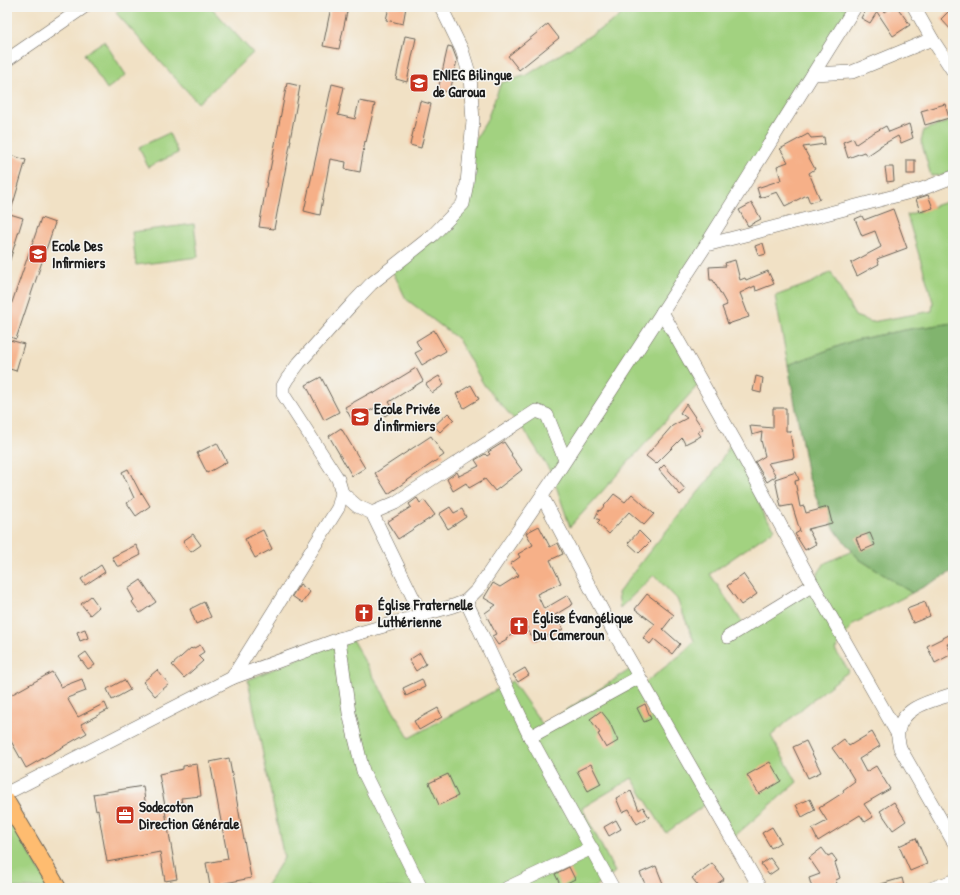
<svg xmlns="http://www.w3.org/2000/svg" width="960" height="895" font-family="'Patrick Hand',sans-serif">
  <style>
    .green { fill: #a2d280; stroke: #5f774e }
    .forest { fill: #81b46e; stroke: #4e6845 }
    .building { fill: #f6b088 }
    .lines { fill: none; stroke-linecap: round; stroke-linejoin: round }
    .minor-casing { stroke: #676157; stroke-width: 14 }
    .major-casing { stroke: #676157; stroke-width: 18 }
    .minor { stroke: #fff; stroke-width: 13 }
    .major { stroke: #febc70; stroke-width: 16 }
    .labels { text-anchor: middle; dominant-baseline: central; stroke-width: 3; stroke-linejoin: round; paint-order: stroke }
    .poi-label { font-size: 15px; font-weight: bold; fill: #1c1c1c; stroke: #f6f6f2; text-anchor: start }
  </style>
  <rect width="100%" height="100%" fill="#f6f6f2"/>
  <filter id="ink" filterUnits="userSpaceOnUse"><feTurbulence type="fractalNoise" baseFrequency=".025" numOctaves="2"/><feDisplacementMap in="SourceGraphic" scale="8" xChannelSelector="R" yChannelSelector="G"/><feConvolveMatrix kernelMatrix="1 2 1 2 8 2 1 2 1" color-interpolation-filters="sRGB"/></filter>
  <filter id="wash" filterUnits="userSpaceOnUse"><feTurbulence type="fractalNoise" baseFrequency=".012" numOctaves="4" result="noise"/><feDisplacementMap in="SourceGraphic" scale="16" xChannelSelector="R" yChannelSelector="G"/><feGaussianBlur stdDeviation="0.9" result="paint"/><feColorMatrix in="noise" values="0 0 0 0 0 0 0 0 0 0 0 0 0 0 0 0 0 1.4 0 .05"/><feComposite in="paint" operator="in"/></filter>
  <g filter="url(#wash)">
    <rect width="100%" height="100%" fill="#f1e1c5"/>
    <g class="green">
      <polygon points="122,7 211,7 253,53 198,103 116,13"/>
      <polygon points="628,7 854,7 665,315 699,384 570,527 552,474 527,434 484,385 458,339 406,299 393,272 458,206 466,154 486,122 501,83 527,75 618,18"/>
      <polygon points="104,41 126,75 107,89 84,54"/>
      <polygon points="953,120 953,323 910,329 855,340 788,365 775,296 811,283 831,272 855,316 872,322 932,311 933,302 907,215 952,200 945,175 931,176 921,141 924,130"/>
      <polygon points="169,133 178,153 148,167 139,147"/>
      <polygon points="194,224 198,257 136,265 132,232"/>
      <polygon points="730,445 745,471 766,518 775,529 710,574 745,627 814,579 825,563 852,551 859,559 912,593 853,624 835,650 849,671 805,706 771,736 797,782 729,841 706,804 666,833 632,778 582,808 615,872 595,888 265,888 284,858 248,680 350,636 409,738 512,681 543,725 631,669 642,685 683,653 694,641 677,599 654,575 620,608 618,593 649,552 710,478"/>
      <polygon points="7,815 50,888 7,888"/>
    </g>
    <polygon class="forest" points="953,323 953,571 912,593 859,559 841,538 821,510 808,476 788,365 855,340 910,329"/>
    <g id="blocks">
      <g class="building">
        <polygon points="331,7 348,7 339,49 323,46"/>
        <polygon points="389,7 406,7 403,24 386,20"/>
        <polygon points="867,7 880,7 879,8 885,12 892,7 897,7 910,25 893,36 877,12 870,23 861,18"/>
        <polygon points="953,7 953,32 941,19"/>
        <polygon points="548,24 559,38 519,70 508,56"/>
        <polygon points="405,36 416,38 407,82 396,79"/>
        <polygon points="448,46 452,47 457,60 450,92 438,90"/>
        <polygon points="287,83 300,86 290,140 291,140 274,229 259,227 269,170 270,170"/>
        <polygon points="332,84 344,87 338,115 355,119 359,101 375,104 366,142 365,141 360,172 345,169 346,162 330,159 320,215 304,211"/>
        <polygon points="420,101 431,104 421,148 410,145"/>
        <polygon points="945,104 949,118 925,125 921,111"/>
        <polygon points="909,124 913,138 901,143 898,136 880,146 880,147 867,156 864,152 848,158 843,142 853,138 856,144 871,134 886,126 889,132"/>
        <polygon points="808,134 811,138 824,137 825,144 803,147 815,169 809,173 820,199 810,203 807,195 785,206 777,192 760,198 757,188 781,180 777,166 788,162 781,150 780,149"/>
        <polygon points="10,155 26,160 10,214 23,218 9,263 7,263 7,166"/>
        <rect x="907" y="160" width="8" height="14"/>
        <polygon points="885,167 893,167 894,181 887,182"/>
        <polygon points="928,195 933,208 920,212 916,199"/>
        <polygon points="752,203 761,219 748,226 739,210"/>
        <polygon points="893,209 907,248 877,259 879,264 857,276 851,263 881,247 875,231 862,236 855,219 862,216 864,220"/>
        <polygon points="41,218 55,223 16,339 7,336 7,317"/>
        <polygon points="763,243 766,254 759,256 755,246"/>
        <polygon points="735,260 740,280 745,278 746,280 768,271 774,284 756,291 755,286 740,293 749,317 728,324 722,307 727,305 713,280 710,280 709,267 726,266 725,263"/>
        <polygon points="434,330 446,351 422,365 415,353 421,350 416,341"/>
        <polygon points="10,340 24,344 16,371 7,368 7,349"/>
        <polygon points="416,368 423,381 389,402 394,410 385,416 379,406 352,420 345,407 372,392 373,394"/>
        <polygon points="439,376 444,385 432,393 426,384"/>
        <polygon points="756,376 763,378 761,393 753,391"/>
        <polygon points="321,377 339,412 324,420 306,385"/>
        <polygon points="471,385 479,399 464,408 456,394"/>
        <polygon points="686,404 703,429 698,432 701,436 685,444 682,438 656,464 646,456 672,426 687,418 680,413"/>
        <polygon points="773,408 786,408 786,431 790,431 794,458 768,463 776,476 767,482 755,462 765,456 761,440 762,432 752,435 750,426 773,428"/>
        <polygon points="448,413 454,419 440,432 434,426"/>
        <polygon points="341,428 365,468 352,476 329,436"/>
        <polygon points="431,436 444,455 388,494 375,473"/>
        <polygon points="504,442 512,454 511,455 522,470 495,491 485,479 469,488 466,483 453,491 447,479 457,472 459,476 479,466 475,460 485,454 487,456 490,454 488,452"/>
        <polygon points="217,443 227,462 207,473 197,453"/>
        <polygon points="664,465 686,490 680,495 659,470"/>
        <polygon points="128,469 141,494 142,493 150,506 136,516 127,503 134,498 122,472"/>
        <polygon points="796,472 799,480 795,481 800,507 804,506 806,513 828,507 832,523 808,529 816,544 805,550 795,534 800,531 792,505 781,507 775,479"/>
        <polygon points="614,494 625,502 632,494 654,514 644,525 629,512 609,534 597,523 600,520 595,518 599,510 600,511"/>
        <polygon points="417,498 420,503 424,500 435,515 398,539 387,522 411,507 409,504"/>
        <polygon points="450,507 454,513 462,509 466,517 448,529 439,514"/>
        <polygon points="539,526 550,547 558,543 563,554 550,560 561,583 537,594 544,609 568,595 573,604 555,615 563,629 552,636 551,634 534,642 527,627 506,638 507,640 498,645 492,636 496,634 485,613 496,605 484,598 493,583 500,587 519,575 510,564 520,557 518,554 533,545 526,533"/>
        <polygon points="263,530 272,549 255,558 245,539"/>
        <polygon points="639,531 650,542 639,553 628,543"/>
        <polygon points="870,533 875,545 861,551 856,538"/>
        <polygon points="193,534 201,545 191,552 183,541"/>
        <polygon points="136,545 141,555 120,566 117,566 112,557"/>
        <polygon points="101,565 105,572 85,585 81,579"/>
        <polygon points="743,574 757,594 741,605 727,586"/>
        <polygon points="141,580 156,602 140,613 132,602 134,600 128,589"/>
        <polygon points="300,584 310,592 302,603 292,596"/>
        <polygon points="647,594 674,615 663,629 680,644 672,654 654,639 650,644 643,638 655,624 635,609"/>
        <polygon points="91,596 99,607 90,615 81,604"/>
        <polygon points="204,602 211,617 196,624 190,609"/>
        <polygon points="925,602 930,616 913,623 907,609"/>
        <polygon points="85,629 88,638 80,641 77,632"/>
        <polygon points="953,633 953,643 947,644 952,654 935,663 927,646"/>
        <polygon points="200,645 204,652 198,656 203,661 184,678 172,665 191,648 192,649"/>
        <polygon points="86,652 95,665 88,669 79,657"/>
        <polygon points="420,653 426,664 416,671 409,660"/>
        <polygon points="525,668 529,675 518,682 513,675"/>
        <polygon points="157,670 169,684 155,696 143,682"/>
        <polygon points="52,672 61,687 82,679 86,691 67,698 78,717 105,703 108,710 81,724 87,733 26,768 7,734 7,697"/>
        <polygon points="422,679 425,687 406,696 403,688"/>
        <polygon points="124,680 130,690 112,700 107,689"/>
        <polygon points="645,704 651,719 644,722 637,708"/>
        <polygon points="438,708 442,717 419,730 414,721"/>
        <polygon points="601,711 609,721 618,741 606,748 598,734 600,733 590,719"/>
        <polygon points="872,732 880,746 859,759 866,772 876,766 890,789 864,804 873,817 865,822 860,815 818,841 812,829 827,821 819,808 844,792 843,790 855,781 841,758 840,759 832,748 844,739 849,746"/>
        <polygon points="806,741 821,772 808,778 793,747"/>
        <polygon points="229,758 251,878 210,886 206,863 228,859 210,762"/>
        <polygon points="770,762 781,781 759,794 747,775"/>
        <polygon points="197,764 201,796 181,798 182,803 165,806 159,774 183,769 183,766"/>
        <polygon points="591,764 601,784 588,791 577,771"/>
        <polygon points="448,774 458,796 439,805 429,783"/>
        <polygon points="143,786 146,808 164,805 177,879 165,881 160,852 107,862 98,810 96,811 93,794"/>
        <polygon points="631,791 639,810 643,807 649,817 637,824 629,809 622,812 616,798"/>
        <polygon points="810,799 815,810 802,817 796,805"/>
        <polygon points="894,802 906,821 893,830 880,811"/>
        <polygon points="616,820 621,829 609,836 604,827"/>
        <polygon points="772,827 781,842 771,848 762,833"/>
        <polygon points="916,838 927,864 910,871 899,846"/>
        <polygon points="822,848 828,856 832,854 837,861 835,863 840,878 836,880 837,884 827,888 812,888 809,878 820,874 809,858"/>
        <polygon points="770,858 778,869 769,875 761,864"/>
        <polygon points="712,863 724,879 711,888 700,888 692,878"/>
        <polygon points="656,866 664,886 658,888 647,888 640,873"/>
        <polygon points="569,867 575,879 561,886 555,874"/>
        <polygon points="902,878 904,886 897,888 874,888 874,886"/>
      </g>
    </g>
  </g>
  <g filter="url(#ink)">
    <use href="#blocks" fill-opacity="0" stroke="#676157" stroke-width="1"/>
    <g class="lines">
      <defs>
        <g id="minor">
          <polyline points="914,7 932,39 953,71"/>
          <polyline points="7,60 84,7"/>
          <polyline points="813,74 852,72 932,39"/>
          <polyline points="706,245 922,189 953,177"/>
          <polyline points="662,312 736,443 813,585 897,733"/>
          <polyline points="342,493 357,506 372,513 422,616"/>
          <polyline points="542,496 612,629 760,888"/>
          <polyline points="372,513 395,503 536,411 547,415 565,460"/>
          <polyline points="466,601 530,737 613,888"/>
          <polyline points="728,637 813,585"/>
          <polyline points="339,639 349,713 363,771 421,888"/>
          <polyline points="232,678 338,508 342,493 338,479 283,394 283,386 287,379 299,363 353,303 371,284 433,235 463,204 467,183 473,121 470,76 462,50 441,7"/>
          <path d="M 953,694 C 932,701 902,706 898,732 C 897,737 899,743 900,748 L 953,841"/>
          <polyline points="530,737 639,677"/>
          <polyline points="7,793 232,678 339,639 453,606 466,601 478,589 550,484 706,245 855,7"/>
          <polyline points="507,888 592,848"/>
          <polyline points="933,888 953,881"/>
        </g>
        <polyline id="major" points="7,802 58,888"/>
      </defs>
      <use href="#minor" class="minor-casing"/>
      <use href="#major" class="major-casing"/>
      <use href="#minor" class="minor"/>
      <use href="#major" class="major"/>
    </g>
  </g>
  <defs>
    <symbol id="university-square" viewBox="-11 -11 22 22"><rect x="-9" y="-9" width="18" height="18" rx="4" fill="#c8321e" stroke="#f6f6f2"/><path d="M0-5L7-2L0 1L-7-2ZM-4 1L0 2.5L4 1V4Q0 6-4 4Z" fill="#fff"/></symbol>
    <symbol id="school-square" viewBox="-11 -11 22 22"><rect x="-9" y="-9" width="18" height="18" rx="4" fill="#c8321e" stroke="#f6f6f2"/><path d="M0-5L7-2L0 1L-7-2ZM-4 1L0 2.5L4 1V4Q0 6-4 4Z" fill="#fff"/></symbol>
    <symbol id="church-square" viewBox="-11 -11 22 22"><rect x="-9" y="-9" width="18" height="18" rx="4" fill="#c8321e" stroke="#f6f6f2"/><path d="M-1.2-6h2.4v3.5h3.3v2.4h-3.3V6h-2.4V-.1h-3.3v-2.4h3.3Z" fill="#fff"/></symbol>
    <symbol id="office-square" viewBox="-11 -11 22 22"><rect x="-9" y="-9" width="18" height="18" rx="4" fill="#c8321e" stroke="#f6f6f2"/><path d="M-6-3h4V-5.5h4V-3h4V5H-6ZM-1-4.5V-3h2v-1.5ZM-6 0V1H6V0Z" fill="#fff"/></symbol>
  </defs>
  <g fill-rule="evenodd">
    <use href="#university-square" x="408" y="72" width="22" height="22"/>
    <use href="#university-square" x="27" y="243" width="22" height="22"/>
    <use href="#school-square" x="349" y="406" width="22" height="22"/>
    <use href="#church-square" x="353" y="602" width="22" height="22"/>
    <use href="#church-square" x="508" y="615" width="22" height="22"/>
    <use href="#office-square" x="114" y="804" width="22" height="22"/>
  </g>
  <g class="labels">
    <g class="poi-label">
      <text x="433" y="74">ENIEG Bilingue<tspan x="433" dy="17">de Garoua</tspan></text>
      <text x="52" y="245">Ecole Des<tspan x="52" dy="17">Infirmiers</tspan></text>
      <text x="374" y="408">Ecole Privée<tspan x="374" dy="17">d'infirmiers</tspan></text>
      <text x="378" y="604">Église Fraternelle<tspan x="378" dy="17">Luthérienne</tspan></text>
      <text x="533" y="617">Église Évangélique<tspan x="533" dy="17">Du Cameroun</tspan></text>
      <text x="139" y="806">Sodecoton<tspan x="139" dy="17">Direction Générale</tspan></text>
    </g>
  </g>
  <rect width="960" height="895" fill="none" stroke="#f6f6f2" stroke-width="24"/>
</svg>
